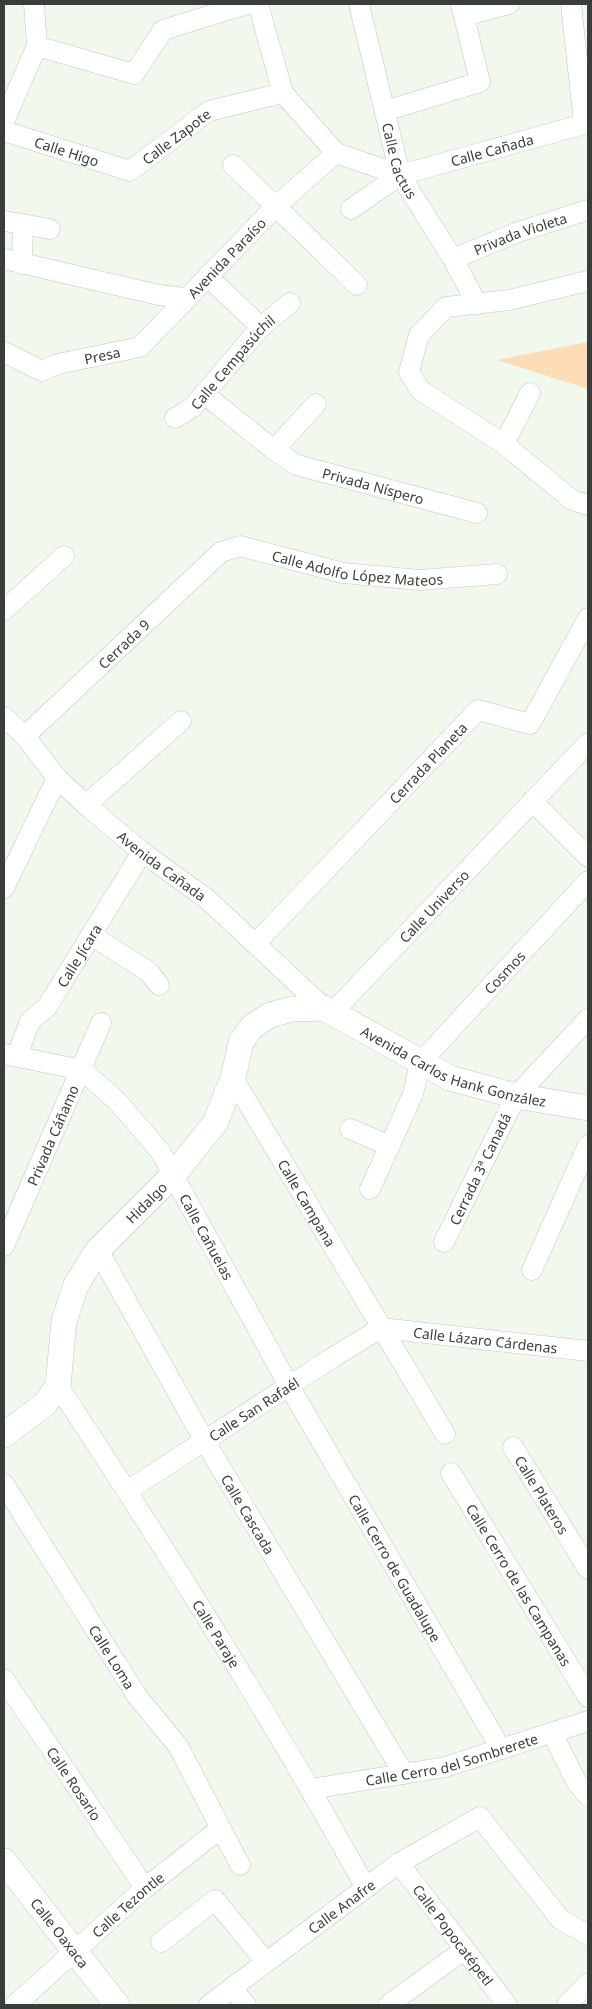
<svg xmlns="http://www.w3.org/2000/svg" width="592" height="2009" font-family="'Noto Sans',sans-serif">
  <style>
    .green { fill: #fdddb5 }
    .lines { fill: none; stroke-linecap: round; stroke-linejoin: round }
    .minor-casing { stroke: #c0c8bf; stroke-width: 21 }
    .tertiary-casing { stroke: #c0c8bf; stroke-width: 26 }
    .minor { stroke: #fff; stroke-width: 20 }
    .tertiary { stroke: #fff; stroke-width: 25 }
    .labels { text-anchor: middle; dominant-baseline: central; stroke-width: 4; stroke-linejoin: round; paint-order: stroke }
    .street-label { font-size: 14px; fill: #3a3e3a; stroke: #fff }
  </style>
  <rect width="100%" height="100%" fill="#f1f9ef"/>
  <polygon class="green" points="588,342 588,389 497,360"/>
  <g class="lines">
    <defs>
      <g id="minor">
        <polyline points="258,4 283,93 336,153 400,175"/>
        <path id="s1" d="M 359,4 L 400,175 L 453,259 L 477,304"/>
        <polyline points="571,4 584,124"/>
        <polyline points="464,16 509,4"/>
        <polyline points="37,46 134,74 163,30 247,4"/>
        <polyline points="385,111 480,82 461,4"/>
        <polyline points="4,121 37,46 34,4"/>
        <path id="s2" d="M 4,131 L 130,171 L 209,111 L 283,93"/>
        <polyline points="233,165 357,285"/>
        <path id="s3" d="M 351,209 L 400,175 L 588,123"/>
        <polyline points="5,221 50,229"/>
        <polyline points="4,259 159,295 185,298"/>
        <path id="s4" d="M 453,259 L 518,232 L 588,210"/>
        <polyline points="22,264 23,225"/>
        <polyline points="207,276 261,327"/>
        <polyline points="588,281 509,300 446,307 419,335 409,372 420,390 504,444 572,500 588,505"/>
        <path id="s5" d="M 4,352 L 42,371 L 58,364 L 140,347 L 276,206 L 336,153"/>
        <path id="s6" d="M 204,394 L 274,450 L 297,465 L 477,513"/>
        <path id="s7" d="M 175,418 L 193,407 L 261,327 L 290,303"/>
        <polyline points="504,444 530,393"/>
        <polyline points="274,450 316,404"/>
        <polyline points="4,610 64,556"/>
        <path id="s8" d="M 4,717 L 25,736 L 57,778 L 86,805 L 142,852 L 207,899 L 324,1008"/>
        <path id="s9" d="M 25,736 L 221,552 L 240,546 L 343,573 L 420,580 L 497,574"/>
        <polyline points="532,801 588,857"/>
        <polyline points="86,805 181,721"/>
        <polyline points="4,888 57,778"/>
        <polyline points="91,935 149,972 159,985"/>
        <path id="s10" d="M 256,943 L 478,710 L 530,724 L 588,618"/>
        <path id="s11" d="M 334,1011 L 588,743"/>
        <path id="s12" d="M 4,1054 L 82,1070 L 117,1101 L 160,1151 L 289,1386 L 501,1749"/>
        <path id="s13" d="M 17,1056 L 30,1021 L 47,1007 L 142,852"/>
        <path id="s14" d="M 233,1078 L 445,1434"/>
        <polyline points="350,1129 390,1146"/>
        <path id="s15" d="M 370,1189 L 413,1094 L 420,1063 L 588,881"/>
        <polyline points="444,1242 516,1096 588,1019"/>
        <path id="s16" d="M 4,1246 L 101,1023"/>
        <path id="s17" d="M 98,1250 L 204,1440 L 404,1774"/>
        <polyline points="532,1270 588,1145"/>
        <path id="s18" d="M 381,1328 L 588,1351"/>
        <path id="s19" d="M 58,1386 C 166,1549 271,1716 366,1888"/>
        <path id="s20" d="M 513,1447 L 588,1569"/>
        <path id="s21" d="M 451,1473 L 588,1697"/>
        <path id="s22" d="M 4,1484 L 137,1696 L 178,1746 L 240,1865"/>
        <path id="s23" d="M 127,1491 L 332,1358 L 381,1328"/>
        <path id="s24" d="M 4,1679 L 145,1888"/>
        <polyline points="552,1733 577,1783 588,1796"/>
        <path id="s25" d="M 311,1789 L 445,1767 L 588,1721"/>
        <path id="s26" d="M 399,1863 L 507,2005"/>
        <polyline points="161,1942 215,1900 266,1962"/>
        <polyline points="232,1988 246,2005"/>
        <path id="s27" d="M 15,2005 L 145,1888 L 221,1828"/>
        <path id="s28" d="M 209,2005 L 399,1863 L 480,1817 L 560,1919 L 588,1935"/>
        <polyline points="388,2005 464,1950"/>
        <polyline points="567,2005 588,1983"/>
      </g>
      <g id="tertiary">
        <path id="s29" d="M 4,1435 L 45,1404 L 58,1386 L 64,1321 L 76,1285 L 98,1250 L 175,1173 L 215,1123 L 233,1078 L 241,1042 L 253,1026 L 270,1015 L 292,1009 L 324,1008 L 450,1078 L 516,1096 L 588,1108"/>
        <path id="s30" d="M 4,1861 L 117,2005"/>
      </g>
    </defs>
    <use href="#minor" class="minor-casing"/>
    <use href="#tertiary" class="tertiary-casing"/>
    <use href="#minor" class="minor"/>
    <use href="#tertiary" class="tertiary"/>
  </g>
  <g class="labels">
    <g class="street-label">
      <text stroke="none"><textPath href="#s2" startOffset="190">Calle Zapote</textPath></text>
      <text stroke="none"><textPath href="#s3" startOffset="155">Calle Cañada</textPath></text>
      <text stroke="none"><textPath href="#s2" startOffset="66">Calle Higo</textPath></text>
      <text stroke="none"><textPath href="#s1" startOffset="162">Calle Cactus</textPath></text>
      <text stroke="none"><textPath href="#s4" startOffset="72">Privada Violeta</textPath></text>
      <text stroke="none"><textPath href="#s5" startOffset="268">Avenida Paraíso</textPath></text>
      <text stroke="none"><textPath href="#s5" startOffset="105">Presa</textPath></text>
      <text stroke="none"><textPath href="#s7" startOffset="81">Calle Cempasúchil</textPath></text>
      <text stroke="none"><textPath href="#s6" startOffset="196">Privada Níspero</textPath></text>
      <text stroke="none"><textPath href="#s9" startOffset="409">Calle Adolfo López Mateos</textPath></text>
      <text stroke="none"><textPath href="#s9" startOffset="135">Cerrada 9</textPath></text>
      <text stroke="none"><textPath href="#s10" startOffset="249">Cerrada Planeta</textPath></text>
      <text stroke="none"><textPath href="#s8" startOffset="218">Avenida Cañada</textPath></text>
      <text stroke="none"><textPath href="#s11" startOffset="145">Calle Universo</textPath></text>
      <text stroke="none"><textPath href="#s13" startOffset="120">Calle Jícara</textPath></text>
      <text stroke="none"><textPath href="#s15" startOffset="260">Cosmos</textPath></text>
      <text stroke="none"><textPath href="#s29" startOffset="715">Avenida Carlos Hank González</textPath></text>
      <text stroke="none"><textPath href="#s16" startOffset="121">Privada Cáñamo</textPath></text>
      <text transform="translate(480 1169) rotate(-64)">Cerrada 3ª Canadá</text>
      <text stroke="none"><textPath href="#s29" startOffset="286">Hidalgo</textPath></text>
      <text stroke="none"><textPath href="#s14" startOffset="145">Calle Campana</textPath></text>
      <text stroke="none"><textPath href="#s12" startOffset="290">Calle Cañuelas</textPath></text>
      <text stroke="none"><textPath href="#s18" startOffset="105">Calle Lázaro Cárdenas</textPath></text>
      <text stroke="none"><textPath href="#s23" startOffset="151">Calle San Rafaél</textPath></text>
      <text stroke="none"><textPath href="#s20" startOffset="56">Calle Plateros</textPath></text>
      <text stroke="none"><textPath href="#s17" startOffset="304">Calle Cascada</textPath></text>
      <text stroke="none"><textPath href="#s12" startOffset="671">Calle Cerro de Guadalupe</textPath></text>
      <text stroke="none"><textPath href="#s21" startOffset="131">Calle Cerro de las Campanas</textPath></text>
      <text stroke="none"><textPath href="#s19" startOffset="294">Calle Paraje</textPath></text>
      <text stroke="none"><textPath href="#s22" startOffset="204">Calle Loma</textPath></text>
      <text stroke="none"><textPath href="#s25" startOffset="144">Calle Cerro del Sombrerete</textPath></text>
      <text stroke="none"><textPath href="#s24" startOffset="126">Calle Rosario</textPath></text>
      <text stroke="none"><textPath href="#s27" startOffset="151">Calle Tezontle</textPath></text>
      <text stroke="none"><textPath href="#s28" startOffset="165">Calle Anafre</textPath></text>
      <text stroke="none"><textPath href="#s30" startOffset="91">Calle Oaxaca</textPath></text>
      <text stroke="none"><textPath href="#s26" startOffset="90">Calle Popocatépetl</textPath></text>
    </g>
  </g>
  <rect width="592" height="2009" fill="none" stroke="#3a3e3a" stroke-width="10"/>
</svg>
